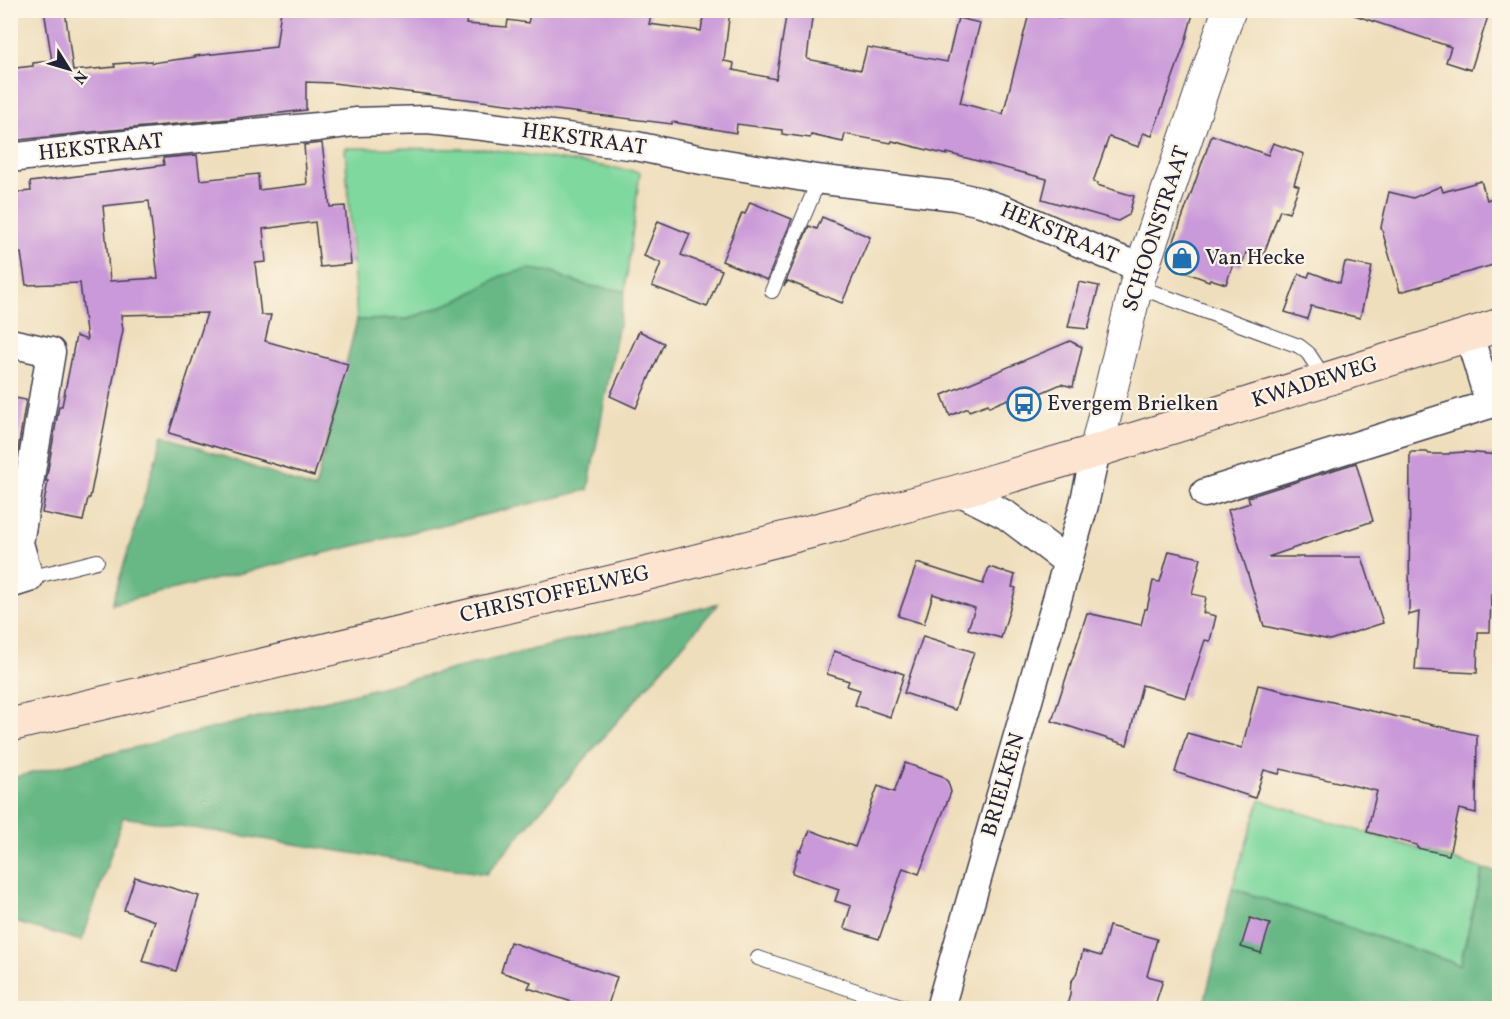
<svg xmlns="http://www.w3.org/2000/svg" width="1510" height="1019" font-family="Vollkorn,serif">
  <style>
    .green { fill: #7fd89e; stroke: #507d6c; stroke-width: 1.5 }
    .forest { fill: #67b885; stroke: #446d60; stroke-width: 1.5 }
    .building { fill: #ca99d9; fill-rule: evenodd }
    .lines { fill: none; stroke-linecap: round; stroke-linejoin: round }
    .service-casing { stroke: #413e4e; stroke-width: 16 }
    .minor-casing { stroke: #413e4e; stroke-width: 31 }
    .tertiary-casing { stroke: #413e4e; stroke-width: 35 }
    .secondary-casing { stroke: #413e4e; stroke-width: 35 }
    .service { stroke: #fff; stroke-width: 14 }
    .minor { stroke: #fff; stroke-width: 28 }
    .tertiary { stroke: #fff; stroke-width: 33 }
    .secondary { stroke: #fde4d0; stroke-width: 33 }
    .labels { text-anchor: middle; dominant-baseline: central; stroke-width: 4.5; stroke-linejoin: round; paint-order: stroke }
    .street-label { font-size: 22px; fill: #22223b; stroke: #fcf5e5 }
    .poi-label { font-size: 22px; fill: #22223b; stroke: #fcf5e5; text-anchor: start }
  </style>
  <rect width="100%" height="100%" fill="#fcf5e5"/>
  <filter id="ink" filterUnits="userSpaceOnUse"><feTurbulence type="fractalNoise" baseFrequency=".0167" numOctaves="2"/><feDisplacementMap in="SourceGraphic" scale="12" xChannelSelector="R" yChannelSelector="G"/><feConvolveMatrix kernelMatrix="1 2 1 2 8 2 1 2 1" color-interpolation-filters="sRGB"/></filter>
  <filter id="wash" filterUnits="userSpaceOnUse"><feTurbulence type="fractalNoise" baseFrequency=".008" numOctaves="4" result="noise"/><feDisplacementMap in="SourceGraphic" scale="24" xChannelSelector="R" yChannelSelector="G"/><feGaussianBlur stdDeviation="1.35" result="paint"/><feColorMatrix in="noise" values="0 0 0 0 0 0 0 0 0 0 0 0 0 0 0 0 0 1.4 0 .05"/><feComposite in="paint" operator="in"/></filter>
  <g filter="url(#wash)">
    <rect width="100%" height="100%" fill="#efdebc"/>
    <g class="green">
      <polygon points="345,148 490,149 640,172 625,291 589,286 567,279 553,272 501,276 461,299 408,319 357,320"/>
      <polygon points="1260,800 1483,869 1460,965 1232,888"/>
    </g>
    <g class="forest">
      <polygon points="528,269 553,272 567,279 589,286 625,291 588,490 112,604 163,435 315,489 357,320 408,319 461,299 501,276"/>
      <polygon points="718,604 486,874 123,817 82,941 11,921 11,778"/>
      <polygon points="1483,869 1499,872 1499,1008 1203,1008 1232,888 1460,965"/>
    </g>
    <g id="blocks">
      <g class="building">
        <polygon points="44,10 65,10 73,71 115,67 114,64 151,61 152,63 195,57 195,56 276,47 281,10 418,10 467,17 466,24 507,27 508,20 528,23 531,10 652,10 649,24 701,31 704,10 730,10 724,61 734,63 733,70 776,79 787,10 813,10 807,59 861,70 867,47 947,62 958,18 980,23 960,103 1003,114 1030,10 1062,18 1064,10 1194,10 1185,43 1152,136 1143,133 1139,147 1109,137 1093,182 1098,183 1097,185 1134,196 1129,215 1118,221 1042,199 1047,179 947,153 947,155 892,141 891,143 845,134 843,142 811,135 810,138 782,134 782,130 737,124 736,133 672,122 672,124 333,83 306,82 306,110 229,119 91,132 10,141 10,72 16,71 16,68 33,66 33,63 52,61"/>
        <polygon points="1354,10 1490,10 1471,70 1446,62 1451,47 1354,15"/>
        <polygon points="1212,135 1268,155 1273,143 1304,154 1294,184 1299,186 1289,213 1280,210 1263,256 1247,250 1241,267 1233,264 1226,284 1210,279 1209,281 1179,270 1170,252"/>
        <path d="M 322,143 L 330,207 L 345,206 L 351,264 L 320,267 L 315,222 L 263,229 L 266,262 L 255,263 L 261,315 L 271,315 L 265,341 L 348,364 L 314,476 L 169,433 L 207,313 L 121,315 L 123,330 L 90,498 L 88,498 L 83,521 L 42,513 L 48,481 L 46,481 L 59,406 L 62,406 L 76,336 L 87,340 L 80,283 L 26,285 L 21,253 L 15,254 L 10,225 L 10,193 L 31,191 L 30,182 L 164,165 L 163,158 L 197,155 L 200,180 L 258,174 L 259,190 L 307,184 L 304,145 ZM 149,201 L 158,278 L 110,281 L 103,206 Z"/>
        <polygon points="1481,181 1487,200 1500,195 1500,263 1400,292 1381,227 1389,192 1413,198 1441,186 1443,192"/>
        <polygon points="750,202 792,219 767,280 722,261 742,213 745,214"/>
        <polygon points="822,217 870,237 842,303 788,281 784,286 809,226 817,229"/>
        <polygon points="658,221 690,234 681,255 722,270 707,307 652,286 661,263 644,256"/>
        <polygon points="1345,262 1372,267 1360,318 1311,306 1307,319 1285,312 1299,274 1308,277 1310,272 1340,283"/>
        <polygon points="1079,282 1099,286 1088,329 1068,327"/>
        <polygon points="639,331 664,343 636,408 610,396"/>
        <polygon points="1070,341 1082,347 1073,387 1061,384 1029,398 1027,394 1009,402 1008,399 989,407 988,404 969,411 968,408 950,416 942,395"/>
        <polygon points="10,397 26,400 14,474 10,474"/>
        <polygon points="1410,452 1427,452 1429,454 1449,454 1450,453 1464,452 1500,455 1500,594 1491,594 1490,632 1478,632 1477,673 1415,670 1419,612 1409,615"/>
        <polygon points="1356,463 1373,521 1268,557 1362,557 1383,623 1330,640 1264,626 1228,510 1250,503 1248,497"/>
        <polygon points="1169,551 1201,558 1192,594 1206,597 1203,613 1216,616 1210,641 1205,640 1186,698 1142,685 1127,745 1052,721 1087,613 1141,625 1145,609 1147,609 1153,581 1160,582"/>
        <polygon points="917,563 983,584 989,567 1015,575 1012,587 1016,588 1001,638 968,629 975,608 933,594 924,624 898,616"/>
        <polygon points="923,636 974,652 955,710 904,693"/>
        <polygon points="834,651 904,674 890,717 855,705 860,690 847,686 849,681 827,674"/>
        <polygon points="1258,685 1477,735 1476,813 1459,809 1449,855 1417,848 1417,845 1367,832 1377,791 1281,769 1279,774 1264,770 1255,798 1175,772 1187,733 1242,748"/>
        <polygon points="905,763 942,776 948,782 951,792 919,874 903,868 879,939 844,928 851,906 835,901 839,889 792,873 799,850 801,851 810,830 855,847 878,786 894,792"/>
        <polygon points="135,877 199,896 176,971 142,961 155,921 124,910"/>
        <polygon points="1250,918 1270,924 1261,953 1241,947"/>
        <polygon points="1109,926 1157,939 1147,976 1163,980 1154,1008 1066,1008 1070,995 1071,982 1076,975 1083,951 1101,956"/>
        <polygon points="510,942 617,977 607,1008 591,1008 528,988 531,982 501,972"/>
      </g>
    </g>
  </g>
  <g filter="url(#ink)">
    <use href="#blocks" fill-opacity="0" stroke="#413e4e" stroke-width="1.5"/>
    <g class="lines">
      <defs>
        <g id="service">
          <polyline points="1136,286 1299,346 1308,353 1325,379"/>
          <polyline points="772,291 813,194 816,179"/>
          <polyline points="29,578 97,561"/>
          <polyline points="758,958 907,1008"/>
        </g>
        <g id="minor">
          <polyline points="10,158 93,148 318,127 355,122 428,120 483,126 636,146 702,160 816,179 955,196 981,202 1005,210 1103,253 1142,268"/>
          <polyline points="1469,335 1490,404"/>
          <polyline points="10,343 51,352 19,543 29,578 10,584"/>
          <polyline points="959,491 1006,515 1068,562"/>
          <polyline points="1205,493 1500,401"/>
          <polyline points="940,1008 1084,505 1096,451"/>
        </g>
        <polyline id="tertiary" points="1096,451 1136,286 1229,10"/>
        <polyline id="secondary" points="10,725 653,572 840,524 959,491 1096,451 1500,325"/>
      </defs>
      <use href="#service" class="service-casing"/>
      <use href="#minor" class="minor-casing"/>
      <use href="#tertiary" class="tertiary-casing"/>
      <use href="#secondary" class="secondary-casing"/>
      <use href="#service" class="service"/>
      <use href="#minor" class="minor"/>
      <use href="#tertiary" class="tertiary"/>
      <use href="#secondary" class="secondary"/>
    </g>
  </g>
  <defs>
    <symbol id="shop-ring" viewBox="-11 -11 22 22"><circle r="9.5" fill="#fcf5e5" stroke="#1f6fb2" stroke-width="1.5"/><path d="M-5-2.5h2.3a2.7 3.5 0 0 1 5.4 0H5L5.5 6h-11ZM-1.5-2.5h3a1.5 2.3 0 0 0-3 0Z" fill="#1f6fb2"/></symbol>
    <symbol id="bus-ring" viewBox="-11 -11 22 22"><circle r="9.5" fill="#fcf5e5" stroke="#1f6fb2" stroke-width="1.5"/><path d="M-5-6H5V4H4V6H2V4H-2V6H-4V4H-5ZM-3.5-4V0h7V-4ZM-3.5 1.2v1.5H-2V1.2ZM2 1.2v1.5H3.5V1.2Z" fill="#1f6fb2"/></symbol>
  </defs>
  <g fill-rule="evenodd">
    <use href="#shop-ring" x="1163" y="239" width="38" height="38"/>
    <use href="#bus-ring" x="1005" y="385" width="38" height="38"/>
  </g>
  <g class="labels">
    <g class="street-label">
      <text transform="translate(584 140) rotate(8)">HEKSTRAAT</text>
      <text transform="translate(101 148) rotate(-6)">HEKSTRAAT</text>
      <text transform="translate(1157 229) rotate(-72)">SCHOONSTRAAT</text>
      <text transform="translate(1059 234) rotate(23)">HEKSTRAAT</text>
      <text transform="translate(1315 383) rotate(-17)">KWADEWEG</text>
      <text transform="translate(555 595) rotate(-13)">CHRISTOFFELWEG</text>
      <text transform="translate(1004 785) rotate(-74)">BRIELKEN</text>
    </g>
    <g class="poi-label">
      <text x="1205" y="258">Van Hecke</text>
      <text x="1047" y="404">Evergem Brielken</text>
    </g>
  </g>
  <rect width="1510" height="1019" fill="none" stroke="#fcf5e5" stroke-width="36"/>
  <g transform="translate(69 69) rotate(127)" stroke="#fcf5e5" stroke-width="4.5" paint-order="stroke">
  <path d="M0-4.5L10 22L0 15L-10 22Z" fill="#22223b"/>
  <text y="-9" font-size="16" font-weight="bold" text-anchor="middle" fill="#22223b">N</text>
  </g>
</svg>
